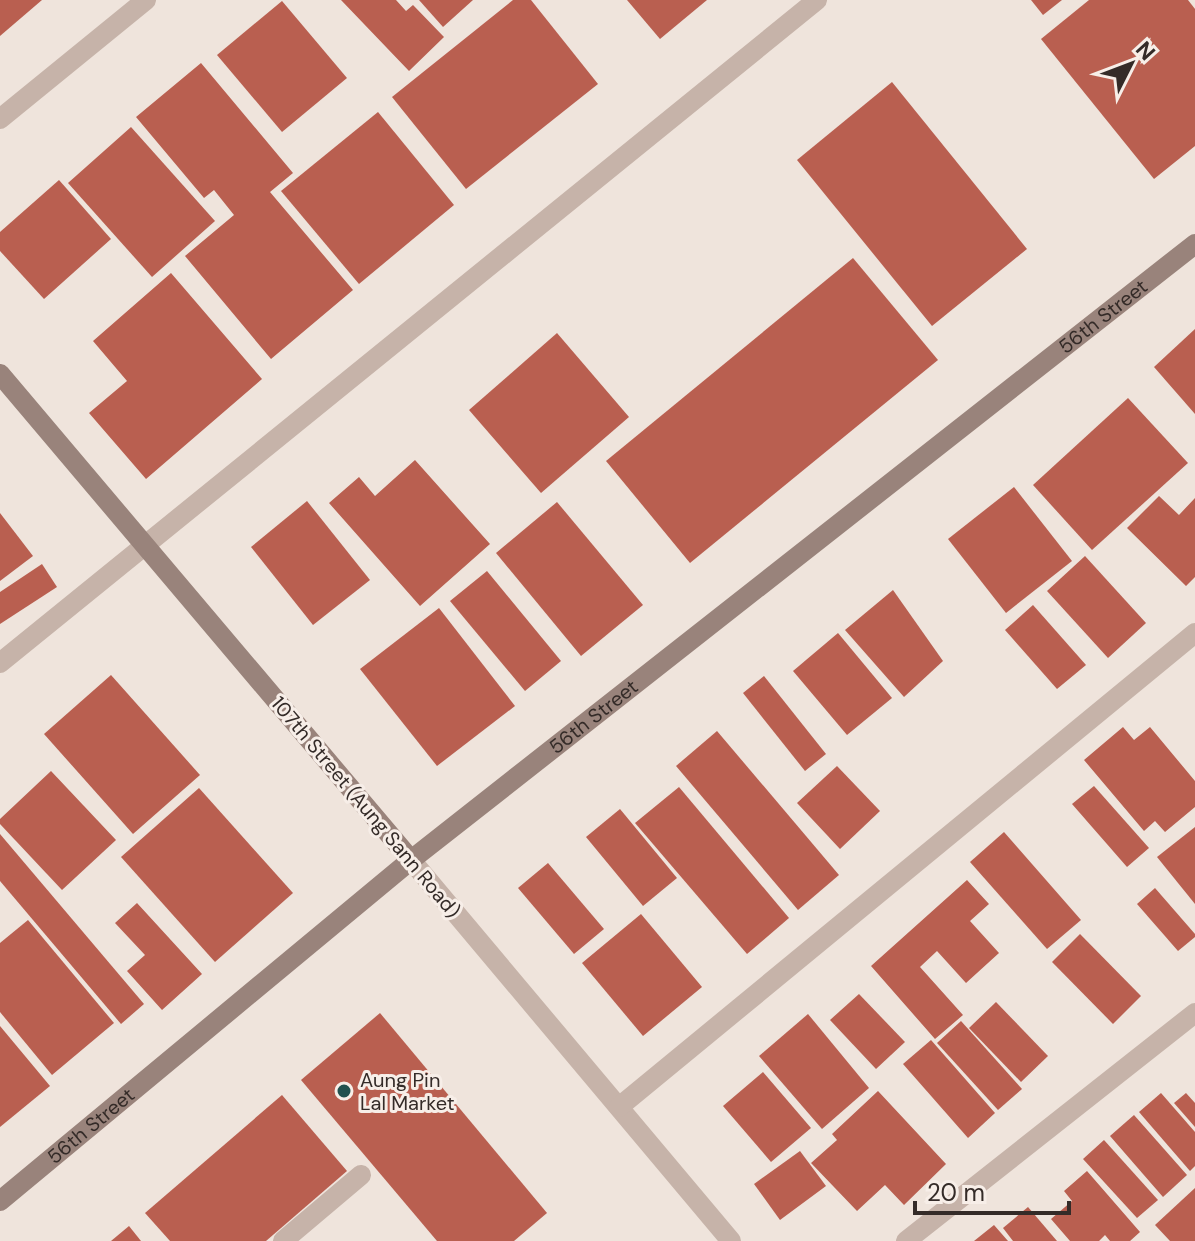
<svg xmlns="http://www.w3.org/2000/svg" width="1195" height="1241" font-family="'DM Sans',sans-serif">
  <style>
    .building { fill: #b95f50 }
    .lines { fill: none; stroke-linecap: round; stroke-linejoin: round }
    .lane { stroke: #c6b3a9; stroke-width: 20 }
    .street { stroke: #c6b3a9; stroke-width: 20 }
    .secondary { stroke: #99837b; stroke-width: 20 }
    .poi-dot { fill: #22514f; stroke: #f7eee8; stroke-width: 3 }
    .labels { text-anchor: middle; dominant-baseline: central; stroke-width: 6; stroke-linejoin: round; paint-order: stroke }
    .street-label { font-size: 20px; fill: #342b28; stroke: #f7eee8 }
    .poi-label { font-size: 20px; fill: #342b28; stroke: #f7eee8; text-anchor: start }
  </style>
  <rect width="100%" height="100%" fill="#efe4dc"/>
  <g class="building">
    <polygon points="0,0 42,0 0,36"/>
    <polygon points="341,0 396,0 406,11 413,5 444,37 409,71"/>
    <polygon points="419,0 473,0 443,27"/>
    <polygon points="513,0 531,0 598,84 466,189 392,97"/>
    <polygon points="627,0 707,0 660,39"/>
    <polygon points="1031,0 1062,0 1043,15"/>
    <polygon points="1089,0 1188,0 1195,9 1195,146 1154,179 1041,39"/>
    <polygon points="282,1 347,78 282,132 217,55"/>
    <polygon points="201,63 293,173 270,192 353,290 271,359 185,256 234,215 214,190 204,198 136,117"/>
    <polygon points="892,82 1027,249 932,326 797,160"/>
    <polygon points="378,112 454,205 359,284 281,191"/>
    <polygon points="131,127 215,221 152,277 68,183"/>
    <polygon points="59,180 111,239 44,299 0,251 0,232"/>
    <polygon points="853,258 938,360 690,563 606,461"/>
    <polygon points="171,273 262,379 146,479 89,413 127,381 93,341"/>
    <polygon points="1195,329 1195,414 1154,367"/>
    <polygon points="557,333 629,417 541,493 469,410"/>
    <polygon points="1128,398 1188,463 1092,550 1033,485"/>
    <polygon points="415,460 490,544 420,606 329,503 359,477 375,496"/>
    <polygon points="1014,487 1072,561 1006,613 948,539"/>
    <polygon points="1159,496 1179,515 1195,498 1195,577 1186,586 1127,528"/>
    <polygon points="307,501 370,580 313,625 251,547"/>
    <polygon points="557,502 643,605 581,656 496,553"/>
    <polygon points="0,513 33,556 0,581"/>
    <polygon points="1085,556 1146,623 1108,658 1047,591"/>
    <polygon points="42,564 57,587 0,624 0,592"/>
    <polygon points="487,571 561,661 525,691 450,601"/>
    <polygon points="893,590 943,661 904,697 845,630"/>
    <polygon points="1033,605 1086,665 1057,689 1005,630"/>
    <polygon points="439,608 515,706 437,766 360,669"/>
    <polygon points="838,633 892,698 847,735 793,671"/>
    <polygon points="111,675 200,775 133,834 44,734"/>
    <polygon points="764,676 826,754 805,771 743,693"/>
    <polygon points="1123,727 1134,740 1150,727 1195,781 1195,807 1165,832 1155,821 1144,831 1084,760"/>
    <polygon points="717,731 839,875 798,910 676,766"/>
    <polygon points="837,766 880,811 840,849 797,803"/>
    <polygon points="51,771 116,840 62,890 0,824 0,819"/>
    <polygon points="1094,786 1149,848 1127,867 1072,804"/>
    <polygon points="679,787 789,918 747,954 635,823"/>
    <polygon points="199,788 293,893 215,962 121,857"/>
    <polygon points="620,809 677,878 643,906 586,837"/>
    <polygon points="1195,827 1195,904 1157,857"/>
    <polygon points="1004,832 1081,920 1047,949 970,862"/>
    <polygon points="0,834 144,1004 121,1024 0,881"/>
    <polygon points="548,863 604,929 574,954 518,888"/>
    <polygon points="967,880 989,904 970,921 999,953 966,983 937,951 920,967 963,1015 935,1039 871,966"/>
    <polygon points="1155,888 1195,934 1195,937 1178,951 1137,904"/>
    <polygon points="137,903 202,974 162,1010 127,971 145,955 115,923"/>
    <polygon points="641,914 702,987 643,1036 582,963"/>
    <polygon points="28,920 114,1023 52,1075 0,1012 0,943"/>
    <polygon points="1080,934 1141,996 1113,1024 1052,962"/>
    <polygon points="859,994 905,1042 876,1069 830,1020"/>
    <polygon points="996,1002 1048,1056 1021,1082 969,1028"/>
    <polygon points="380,1013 547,1213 514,1241 437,1241 301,1080"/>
    <polygon points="808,1014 869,1088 822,1129 759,1056"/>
    <polygon points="961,1021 1022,1089 998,1110 937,1043"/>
    <polygon points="0,1026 50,1086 0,1127"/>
    <polygon points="931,1040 995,1113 968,1138 903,1064"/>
    <polygon points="763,1072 811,1128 771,1162 723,1106"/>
    <polygon points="878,1091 946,1164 904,1205 885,1185 857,1211 811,1163 837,1140 832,1134"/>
    <polygon points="1161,1093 1195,1132 1195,1166 1190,1171 1139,1112"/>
    <polygon points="1186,1093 1195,1103 1195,1127 1174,1103"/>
    <polygon points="282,1095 347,1171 266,1241 170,1241 145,1213"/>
    <polygon points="1134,1115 1187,1175 1163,1197 1110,1136"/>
    <polygon points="1104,1140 1158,1200 1137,1218 1083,1159"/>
    <polygon points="800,1151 826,1186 780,1220 754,1184"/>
    <polygon points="1087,1171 1140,1232 1130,1241 1110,1241 1105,1235 1099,1241 1070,1241 1051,1219 1072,1201 1064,1191"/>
    <polygon points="1195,1188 1195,1241 1170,1241 1155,1225"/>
    <polygon points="1028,1207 1057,1241 1013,1241 1003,1228"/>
    <polygon points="994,1225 1008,1241 974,1241"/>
    <polygon points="129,1226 141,1241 111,1241"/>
  </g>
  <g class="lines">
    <polyline class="lane" points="283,1241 361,1175"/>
    <g class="street">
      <polyline points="0,119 146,0"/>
      <polyline points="0,663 817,0"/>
      <polyline points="411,860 731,1241"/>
      <polyline points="619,1107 1195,633"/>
      <polyline points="906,1241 1195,1013"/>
    </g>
    <g class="secondary">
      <polyline points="0,374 411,860"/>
      <path id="s1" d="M 0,1201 L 411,860 L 1195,244"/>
    </g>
  </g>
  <circle class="poi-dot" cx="344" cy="1091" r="8"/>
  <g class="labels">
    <g class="street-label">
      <text stroke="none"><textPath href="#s1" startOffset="1414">56th Street</textPath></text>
      <text stroke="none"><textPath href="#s1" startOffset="766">56th Street</textPath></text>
      <text transform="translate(366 807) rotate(50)">107th Street (Aung Sann Road)</text>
      <text stroke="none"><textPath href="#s1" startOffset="118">56th Street</textPath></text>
    </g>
    <g class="poi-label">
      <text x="360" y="1080">Aung Pin<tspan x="360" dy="23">Lal Market</tspan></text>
    </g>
  </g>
  <g transform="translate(1131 64) rotate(48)" stroke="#f7eee8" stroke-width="6" paint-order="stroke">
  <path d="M0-6L14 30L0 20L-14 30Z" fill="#342b28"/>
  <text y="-12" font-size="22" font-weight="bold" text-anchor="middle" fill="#342b28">N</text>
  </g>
  <path d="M915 1201v12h154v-12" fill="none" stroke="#342b28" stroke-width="4"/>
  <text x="927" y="1201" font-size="24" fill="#342b28" stroke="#f7eee8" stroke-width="6" paint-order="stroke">20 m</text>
</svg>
